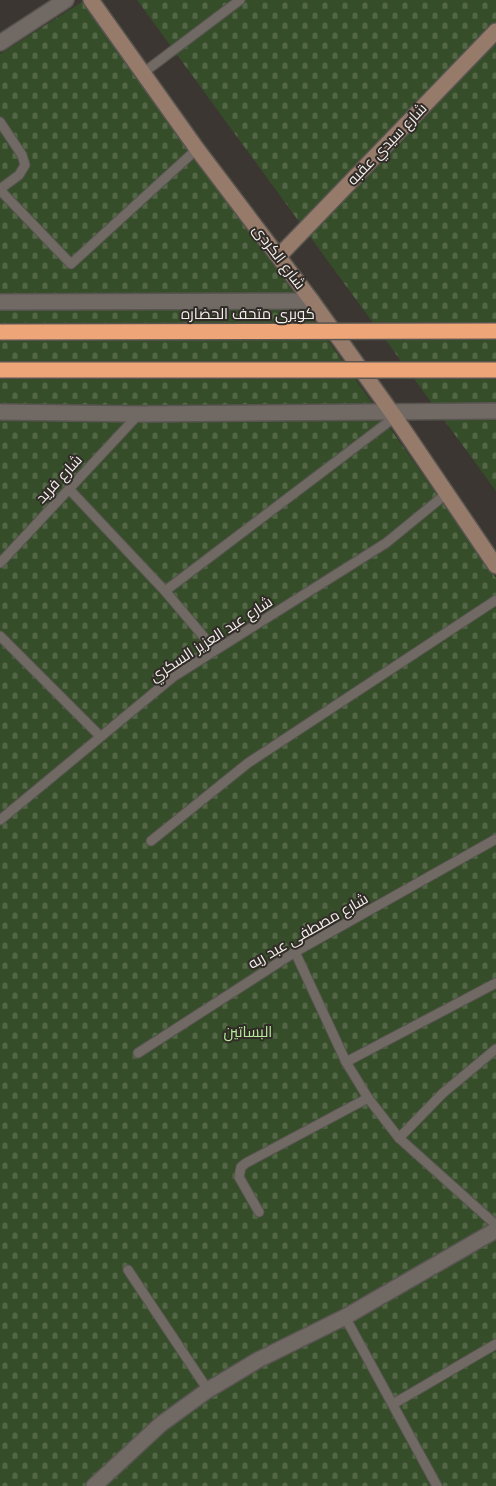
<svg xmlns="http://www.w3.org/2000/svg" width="496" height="1486" font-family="'Fira Sans',Cairo,sans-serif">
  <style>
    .cemetery { fill: url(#cemetery-stones) }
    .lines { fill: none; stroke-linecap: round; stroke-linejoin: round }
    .lane-casing { stroke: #585450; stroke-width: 11 }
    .street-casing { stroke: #585450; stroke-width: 18 }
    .secondary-casing { stroke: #585450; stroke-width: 18 }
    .lane { stroke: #706964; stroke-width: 9 }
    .street { stroke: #706964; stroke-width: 15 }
    .secondary { stroke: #967b6a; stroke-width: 15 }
    .highway-bridge-casing { stroke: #585450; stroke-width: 18; stroke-linecap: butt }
    .highway-bridge { stroke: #eea679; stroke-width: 15 }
    .labels { text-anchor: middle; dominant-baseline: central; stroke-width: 4; stroke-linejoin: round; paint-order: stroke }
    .street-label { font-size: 15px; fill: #f3efec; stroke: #312c27 }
    .park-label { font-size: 15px; fill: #b6ec9a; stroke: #312c27 }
  </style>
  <defs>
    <pattern id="cemetery-stones" width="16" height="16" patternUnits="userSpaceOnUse" patternTransform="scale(1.25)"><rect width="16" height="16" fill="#354d28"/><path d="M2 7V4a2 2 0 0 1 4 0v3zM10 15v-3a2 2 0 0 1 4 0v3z" fill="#536747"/></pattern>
  </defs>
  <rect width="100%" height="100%" fill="#3b3631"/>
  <g class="cemetery">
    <polygon points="85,0 87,0 496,578 496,1486 0,1486 0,54"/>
    <polygon points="137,0 496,0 496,491"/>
  </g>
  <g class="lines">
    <defs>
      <g id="lane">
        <polyline points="143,73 240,0"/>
        <polyline points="0,122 22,155 25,165 19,175 0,189"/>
        <polyline points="0,190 71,264 197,149"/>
        <polyline points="69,489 165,591 215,650"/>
        <polyline points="0,563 139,414"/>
        <polyline points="165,591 395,417"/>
        <polyline points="0,636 100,736"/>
        <polyline points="0,820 173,677 386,543 446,494"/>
        <polyline points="151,841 248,763 496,600"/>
        <polyline points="295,952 346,1062 368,1098 399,1138 496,1225"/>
        <polyline points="138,1053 295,952 496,839"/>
        <polyline points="346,1062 496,983"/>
        <polyline points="399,1138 443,1093 496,1049"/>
        <polyline points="259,1212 239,1177 241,1167 246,1163 368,1098"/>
        <polyline points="128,1270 208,1390"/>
        <polyline points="345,1317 437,1486"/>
        <polyline points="393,1404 496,1344"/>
      </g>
      <g id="street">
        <polyline points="0,43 66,0"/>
        <polyline points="0,302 312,301"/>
        <polyline points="0,412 139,414 496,411"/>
        <polyline points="94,1486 161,1424 208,1390 258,1360 345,1317 496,1230"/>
      </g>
      <g id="secondary">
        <polyline points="91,0 197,149 312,301 395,417 496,566"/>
        <polyline points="279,256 496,31"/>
      </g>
    </defs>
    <use href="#lane" class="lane-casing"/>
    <use href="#street" class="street-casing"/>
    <use href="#secondary" class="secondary-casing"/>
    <use href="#lane" class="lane"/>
    <use href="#street" class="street"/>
    <use href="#secondary" class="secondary"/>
    <defs>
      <g id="highway-bridge">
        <polyline points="0,332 496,331"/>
        <polyline points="0,370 496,370"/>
      </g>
    </defs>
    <use href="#highway-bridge" class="highway-bridge-casing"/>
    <use href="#highway-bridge" class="highway-bridge"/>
  </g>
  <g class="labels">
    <g class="street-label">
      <text transform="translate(387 144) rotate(-46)">شارع سيدي عقبه</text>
      <text transform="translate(279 257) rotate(53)">شارع الكردى</text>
      <text x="248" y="314">كوبرى متحف الحضاره</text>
      <text transform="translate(59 479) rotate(-47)">شارع فريد</text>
      <text transform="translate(211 639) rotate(-33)">شارع عبد العزيز السكري</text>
      <text transform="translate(308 931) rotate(-30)">شارع مصطفى عبد ربه</text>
    </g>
    <g class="park-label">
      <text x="248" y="1032">البساتين</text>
    </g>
  </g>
</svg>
